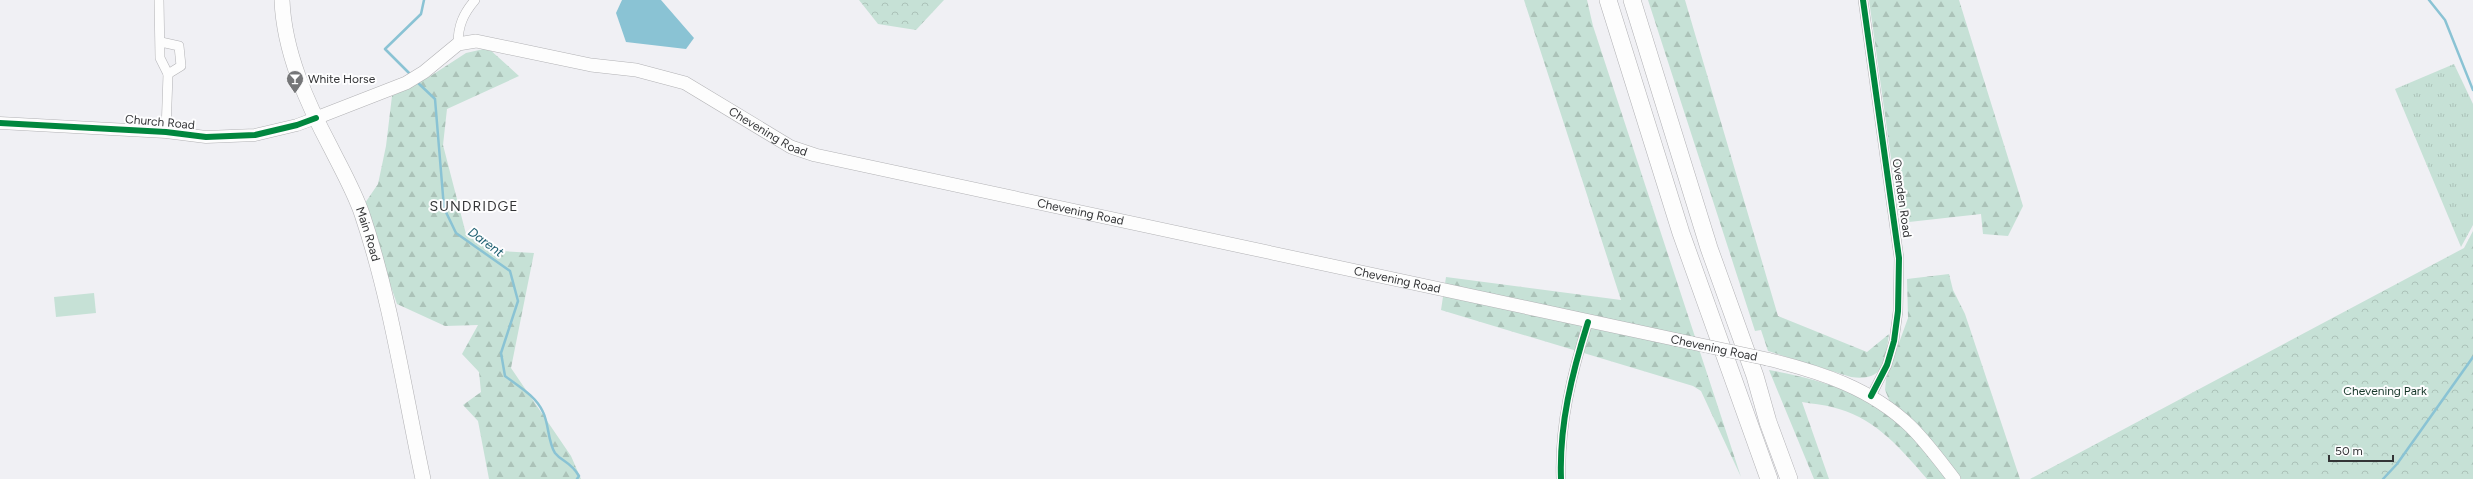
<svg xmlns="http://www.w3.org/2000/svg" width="2473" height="479" font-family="Figtree,sans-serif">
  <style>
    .grass { fill: url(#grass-tufts) }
    .forest { fill: url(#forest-firs) }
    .park { fill: url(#park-crowns) }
    .pitch { fill: #c6e1d6 }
    .water { fill: #8ac3d4 }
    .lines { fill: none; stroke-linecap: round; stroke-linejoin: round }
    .stream { stroke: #8ac3d4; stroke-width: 2.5 }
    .minor-casing { stroke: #b2b2b5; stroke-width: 10 }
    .tertiary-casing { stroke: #b2b2b5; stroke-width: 13 }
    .secondary-casing { stroke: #b2b2b5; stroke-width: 14 }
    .primary-casing { stroke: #b2b2b5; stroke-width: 16 }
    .motorway-casing { stroke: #b2b2b5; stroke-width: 18 }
    .minor { stroke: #fdfdfd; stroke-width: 9 }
    .tertiary { stroke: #fdfdfd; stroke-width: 12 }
    .secondary { stroke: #fdfdfd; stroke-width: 13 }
    .primary { stroke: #fdfdfd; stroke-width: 15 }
    .motorway { stroke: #fdfdfd; stroke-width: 17 }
    .secondary-bridge-casing { stroke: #b2b2b5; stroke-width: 14; stroke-linecap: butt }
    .secondary-bridge { stroke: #fdfdfd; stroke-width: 13 }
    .cycleway-casing { stroke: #fdfdfe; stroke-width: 8 }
    .cycleway { stroke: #00873e; stroke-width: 6 }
    .labels { text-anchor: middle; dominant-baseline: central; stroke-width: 4; stroke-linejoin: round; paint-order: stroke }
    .poi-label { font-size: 12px; fill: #333436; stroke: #fdfdfe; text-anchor: start }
    .street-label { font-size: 12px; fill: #333436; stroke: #fdfdfe }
    .park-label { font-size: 12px; fill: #163729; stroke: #fdfdfe }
    .water-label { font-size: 13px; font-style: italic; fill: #1d5f70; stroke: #fdfdfe }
    .quarter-label { font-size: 14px; letter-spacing: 1px; fill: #333436; stroke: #fdfdfe }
  </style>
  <defs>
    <pattern id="grass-tufts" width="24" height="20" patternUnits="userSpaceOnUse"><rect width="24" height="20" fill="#c6e1d6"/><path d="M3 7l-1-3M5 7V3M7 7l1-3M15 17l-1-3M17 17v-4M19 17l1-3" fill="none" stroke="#abc2b8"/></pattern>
    <pattern id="forest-firs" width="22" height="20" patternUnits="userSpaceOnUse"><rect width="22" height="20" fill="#c6e1d6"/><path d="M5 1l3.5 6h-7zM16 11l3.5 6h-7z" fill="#abc2b8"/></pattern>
    <pattern id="park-crowns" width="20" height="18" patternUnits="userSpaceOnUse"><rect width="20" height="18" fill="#c6e1d6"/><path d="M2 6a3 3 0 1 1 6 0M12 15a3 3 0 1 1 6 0" fill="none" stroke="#abc2b8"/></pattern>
  </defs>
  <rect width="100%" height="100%" fill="#f0f0f4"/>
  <polygon class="grass" points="2454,64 2473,104 2473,225 2461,247 2395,89"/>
  <g class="forest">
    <polygon points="1524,0 1587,0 1593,26 1741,477 1701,391 1693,386 1441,310 1446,277 1621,300"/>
    <path d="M 1648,0 L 1685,0 L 1778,316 L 1867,352 L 1889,334 C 1885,361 1885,382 1851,377 L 1768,351 L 1761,330 L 1755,331 Z"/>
    <polygon points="1869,0 1959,0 2023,206 2008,236 1983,234 1981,214 1900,223"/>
    <polygon points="488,48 519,76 447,109 443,145 466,234 502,251 534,253 511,368 571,456 581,479 489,479 478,421 463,405 481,392 479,372 462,354 478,325 445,326 397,304 363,206 378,184 386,146 392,96 429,77 466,53"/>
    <polygon points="1949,274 1953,290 1965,314 2020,479 1961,479 1890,402 1885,390 1886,379 1908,318 1907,279"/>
    <path d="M 1769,370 C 1819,379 1868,393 1906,430 C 1921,445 1934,462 1947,479 L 1927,479 C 1902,450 1877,420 1839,409 C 1827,405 1814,404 1802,402 L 1829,479 L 1814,479 Z"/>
  </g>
  <g class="park">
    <polygon points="859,0 944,0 916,30 878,24"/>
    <polygon points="2473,231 2473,479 2030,479 2464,248"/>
  </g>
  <polygon class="pitch" points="94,293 96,313 56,317 54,297"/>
  <polygon class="water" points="622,0 661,0 694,38 686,49 626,42 616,13"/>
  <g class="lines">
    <g class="stream">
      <polyline points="2429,0 2445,20 2473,90"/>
      <polyline points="412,76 385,49 421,14 424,0"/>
      <path d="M 416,81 L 435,99 L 444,208 L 456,233 L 510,271 L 518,301 L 501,353 L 505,376 C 518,386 536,396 543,412 C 549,424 548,443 555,453 C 562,462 570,461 579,476 L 577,479"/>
      <polyline points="2383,479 2397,464 2473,357"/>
    </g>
    <defs>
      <g id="minor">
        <polyline points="159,0 160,58 168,74 181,66 179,46 161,42"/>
        <polyline points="1863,0 1899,258 1898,311 1894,341 1887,365 1871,396"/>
        <path d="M 458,44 C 458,26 463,14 475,0"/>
        <polyline points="166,132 168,74"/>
        <path d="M 1561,479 C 1559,425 1572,373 1588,322"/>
      </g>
      <polyline id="tertiary" points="0,123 166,132 206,137 255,135 297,125 316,118"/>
      <g id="secondary">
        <path id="s1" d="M 316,118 L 406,83 L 424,72 L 458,44 L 476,41 L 591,65 L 636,70 L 685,83 L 791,147 L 815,155 L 1692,343"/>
        <path d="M 1767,359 C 1820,372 1871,388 1911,427 C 1927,443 1940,461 1954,479"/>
      </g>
      <g id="primary">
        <path id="s2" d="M 282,0 C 284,52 307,103 331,148 C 342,170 354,191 362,214 C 391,300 404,390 423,479"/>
      </g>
      <g id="motorway">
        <polyline points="1608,0 1681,233 1769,479"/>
        <polyline points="1632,0 1709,248 1755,376 1768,422 1789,479"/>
      </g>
    </defs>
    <use href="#minor" class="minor-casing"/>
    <use href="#tertiary" class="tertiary-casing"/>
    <use href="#secondary" class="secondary-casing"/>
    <use href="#primary" class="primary-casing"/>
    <use href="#motorway" class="motorway-casing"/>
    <use href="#minor" class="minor"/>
    <use href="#tertiary" class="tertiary"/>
    <use href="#secondary" class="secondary"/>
    <use href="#primary" class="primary"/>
    <use href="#motorway" class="motorway"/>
    <defs>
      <polyline id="secondary-bridge" points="1692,343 1767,359"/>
    </defs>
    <use href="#secondary-bridge" class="secondary-bridge-casing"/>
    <use href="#secondary-bridge" class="secondary-bridge"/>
    <defs>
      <g id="cycleway">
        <polyline points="1863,0 1899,258 1898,311 1894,341 1887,365 1871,396"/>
        <polyline points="0,123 166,132 206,137 255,135 297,125 316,118"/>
        <path d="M 1561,479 C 1559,425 1572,373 1588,322"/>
      </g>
    </defs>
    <use href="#cycleway" class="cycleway-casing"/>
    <use href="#cycleway" class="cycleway"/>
  </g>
  <defs>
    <symbol id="bar-pin" viewBox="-11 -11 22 30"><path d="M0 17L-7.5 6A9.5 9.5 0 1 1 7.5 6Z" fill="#757678" stroke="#fdfdfe"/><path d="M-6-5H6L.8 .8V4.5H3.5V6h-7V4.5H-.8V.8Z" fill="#fff"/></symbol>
  </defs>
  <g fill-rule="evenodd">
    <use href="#bar-pin" x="285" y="69" width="20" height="27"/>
  </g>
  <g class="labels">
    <g class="poi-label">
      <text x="308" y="79">White Horse</text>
    </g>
    <g class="street-label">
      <text transform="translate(160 122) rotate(5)">Church Road</text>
      <text stroke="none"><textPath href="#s1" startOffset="490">Chevening Road</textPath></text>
      <text transform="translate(1902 198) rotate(82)">Ovenden Road</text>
      <text stroke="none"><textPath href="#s1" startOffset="814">Chevening Road</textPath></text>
      <text stroke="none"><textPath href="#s2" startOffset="251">Main Road</textPath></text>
      <text stroke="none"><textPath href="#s1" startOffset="1138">Chevening Road</textPath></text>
      <text transform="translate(1714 348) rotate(12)">Chevening Road</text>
    </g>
    <g class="park-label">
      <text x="2385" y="391">Chevening Park</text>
    </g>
    <g class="water-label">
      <text transform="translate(486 242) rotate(36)">Darent</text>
    </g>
    <g class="quarter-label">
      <text x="474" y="206">SUNDRIDGE</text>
    </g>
  </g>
  <path d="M2329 455v6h64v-6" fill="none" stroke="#333436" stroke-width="2"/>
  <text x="2335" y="455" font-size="12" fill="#333436" stroke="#fdfdfe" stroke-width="3" paint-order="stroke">50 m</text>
</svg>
